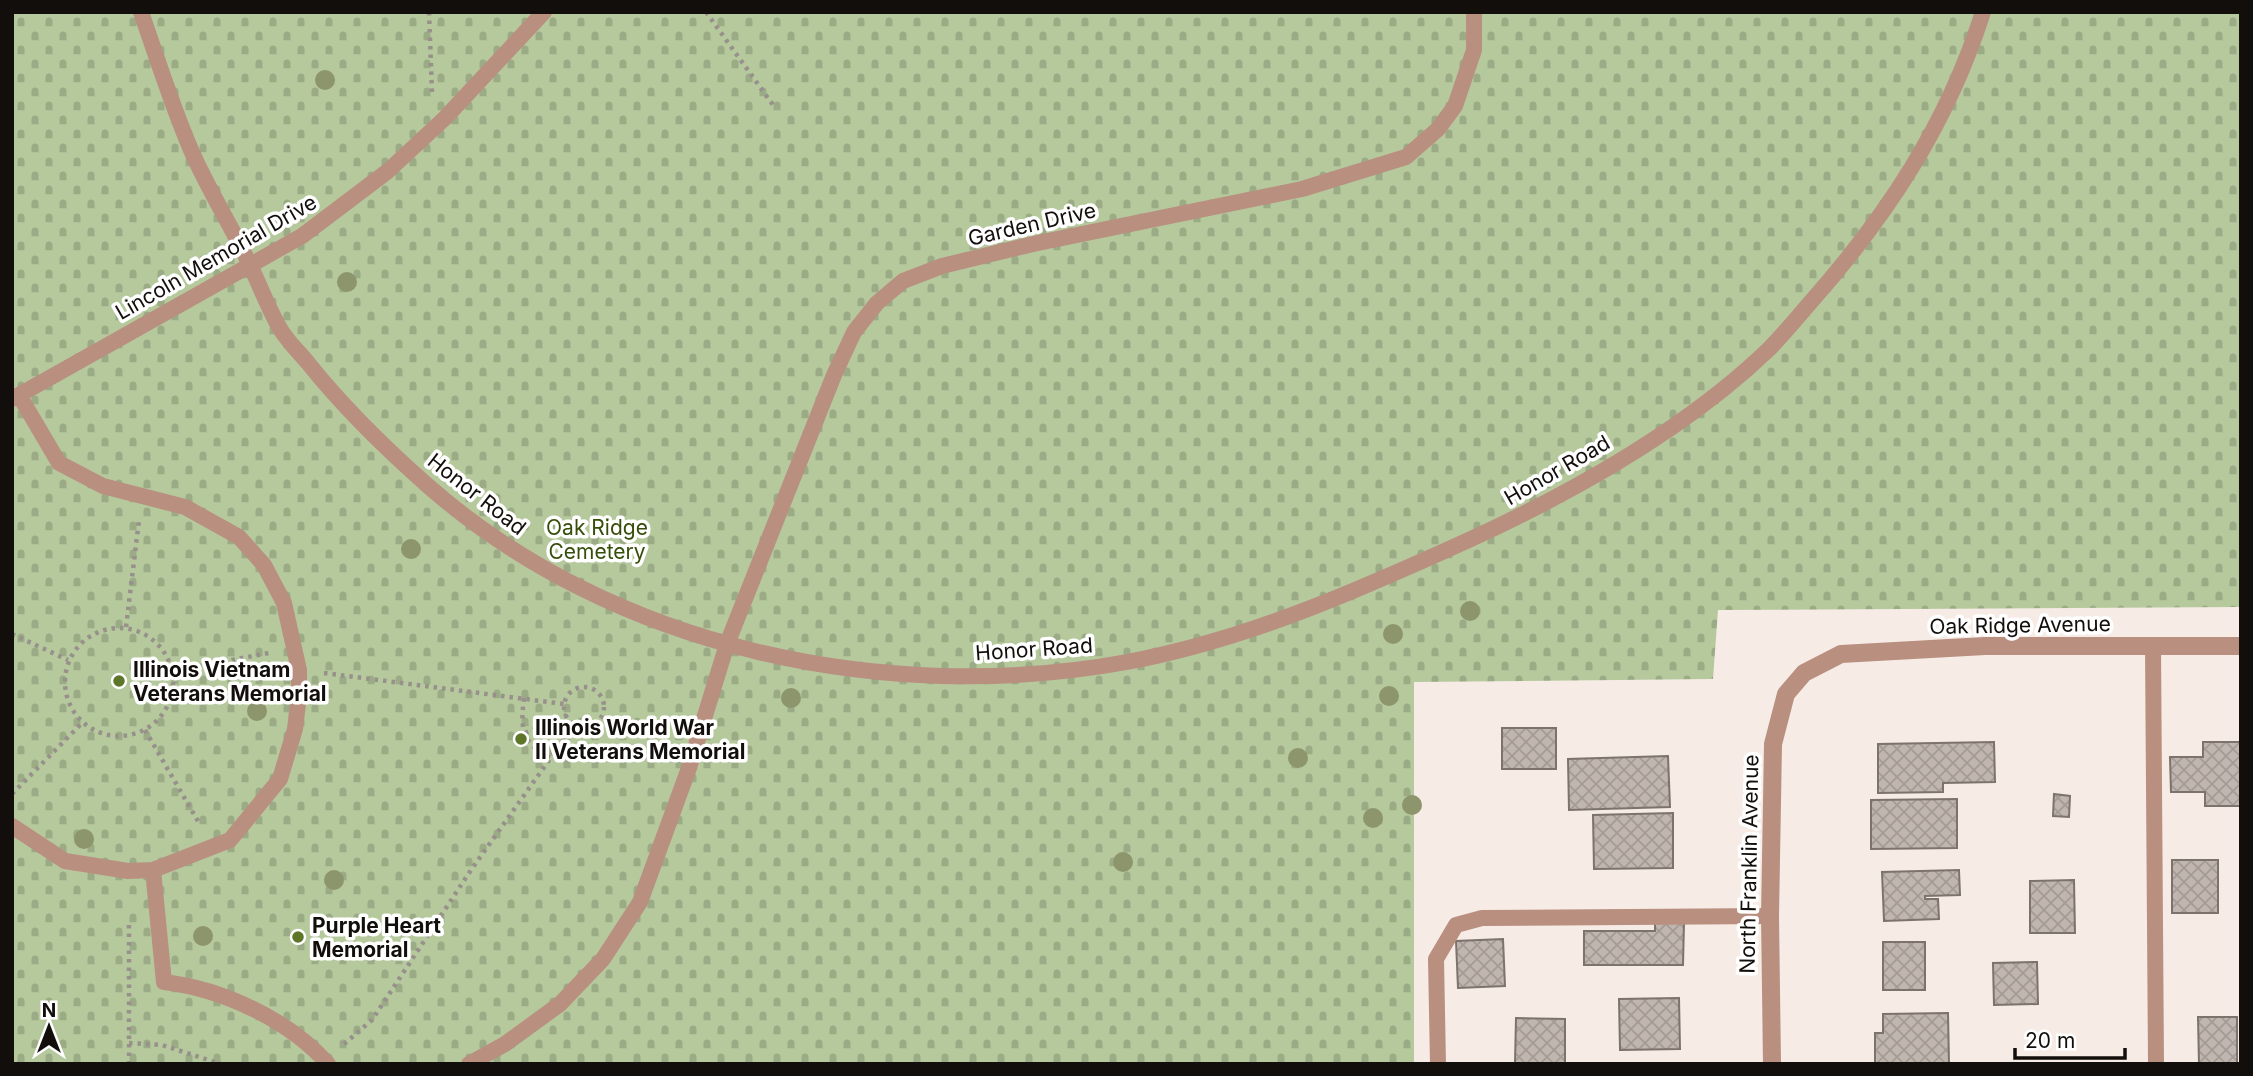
<svg xmlns="http://www.w3.org/2000/svg" width="2253" height="1076" font-family="Inter,sans-serif">
  <style>
    .cemetery { fill: url(#cemetery-stones) }
    .building { fill: url(#building-cross-hatch); stroke: #7c736d; stroke-width: 2 }
    .lines { fill: none; stroke-linecap: round; stroke-linejoin: round }
    .path { stroke: #97908b; stroke-width: 4.5; stroke-dasharray: 3.5 5; stroke-linecap: butt }
    .lane { stroke: #b98f80; stroke-width: 16 }
    .street { stroke: #b98f80; stroke-width: 18 }
    .tree { fill: #8d956d }
    .poi-dot { fill: #5e7628; stroke: #fff; stroke-width: 2.5 }
    .labels { text-anchor: middle; dominant-baseline: central; stroke-width: 7; stroke-linejoin: round; paint-order: stroke }
    .street-label { font-size: 21px; fill: #120e0c; stroke: #fff }
    .park-label { font-size: 21px; fill: #374e0a; stroke: #fff }
    .poi-label { font-size: 21px; font-weight: bold; fill: #120e0c; stroke: #fff; text-anchor: start }
  </style>
  <defs>
    <pattern id="cemetery-stones" width="16" height="16" patternUnits="userSpaceOnUse" patternTransform="scale(1.75)"><rect width="16" height="16" fill="#b6c99d"/><path d="M2 7V4a2 2 0 0 1 4 0v3zM10 15v-3a2 2 0 0 1 4 0v3z" fill="#9bab86"/></pattern>
    <pattern id="building-cross-hatch" width="8" height="8" patternUnits="userSpaceOnUse" patternTransform="scale(1.75)"><rect width="8" height="8" fill="#c0b6af"/><path d="M0 0l8 8M0 8l8-8" fill="none" stroke="#a49b95"/></pattern>
  </defs>
  <rect width="100%" height="100%" fill="#f6ece5"/>
  <polygon class="cemetery" points="12,12 2241,12 2241,607 1718,610 1713,679 1414,682 1414,1064 12,1064"/>
  <g class="building">
    <rect x="1502" y="728" width="54" height="41"/>
    <polygon points="1994,742 1995,782 1943,783 1943,792 1878,793 1878,744"/>
    <polygon points="2203,742 2240,742 2241,806 2205,806 2205,792 2171,792 2170,757 2203,757"/>
    <polygon points="1668,756 1670,807 1569,810 1568,759"/>
    <polygon points="2054,794 2070,796 2069,817 2053,816"/>
    <polygon points="1957,799 1957,848 1871,849 1871,800"/>
    <polygon points="1673,813 1673,868 1594,869 1593,815"/>
    <rect x="2172" y="860" width="46" height="53"/>
    <polygon points="1959,870 1960,895 1925,896 1925,899 1938,899 1939,919 1884,921 1882,872"/>
    <polygon points="2074,880 2075,933 2030,933 2030,881"/>
    <polygon points="1655,922 1684,922 1683,965 1584,965 1584,931 1655,931"/>
    <polygon points="1503,939 1505,986 1458,988 1456,941"/>
    <rect x="1883" y="942" width="42" height="48"/>
    <polygon points="2037,962 2038,1004 1994,1005 1993,963"/>
    <polygon points="1679,998 1680,1049 1620,1050 1619,999"/>
    <polygon points="1948,1013 1949,1063 1875,1064 1875,1033 1883,1033 1883,1014"/>
    <polygon points="2198,1017 2237,1017 2237,1064 2199,1064"/>
    <polygon points="1516,1018 1565,1019 1565,1064 1515,1063"/>
  </g>
  <g class="lines">
    <g class="path">
      <polyline points="429,12 432,92"/>
      <polyline points="706,12 773,105"/>
      <polyline points="126,627 139,520"/>
      <circle cx="119" cy="682" r="54"/>
      <polyline points="12,634 68,660"/>
      <polyline points="173,671 269,653"/>
      <polyline points="324,673 564,704"/>
      <circle cx="584" cy="707" r="20"/>
      <path d="M 524,698 C 520,730 522,743 551,758"/>
      <polyline points="145,730 199,823"/>
      <polyline points="525,733 567,715"/>
      <polyline points="12,794 82,723"/>
      <polyline points="129,925 129,1064"/>
      <polyline points="129,1043 162,1045 221,1064"/>
      <polyline points="344,1044 372,1020 471,870 574,725"/>
    </g>
    <g class="lane">
      <path d="M 141,12 C 157,58 172,106 191,150 C 207,187 229,222 247,259 C 258,280 266,304 278,325 C 285,339 298,351 308,363 C 344,408 384,447 427,485 C 613,649 886,706 1127,662 C 1249,639 1359,590 1471,539 C 1573,492 1687,428 1769,349 C 1783,335 1796,319 1809,304 C 1887,216 1947,125 1983,12"/>
      <polyline points="12,399 302,236 388,171 445,118 544,12"/>
      <polyline points="2153,646 2156,1064"/>
      <polyline points="12,826 65,861 128,871 153,870 230,840 280,779 295,729 299,695 299,670 284,603 264,565 239,537 185,507 103,486 59,463 19,395"/>
      <path d="M 153,870 L 164,982 C 222,989 288,1019 328,1064"/>
      <polyline points="469,1064 505,1044 560,1004 603,959 640,902 689,768 727,644 834,375 854,332 877,303 903,281 942,266 1033,244 1302,189 1406,157 1438,129 1455,106 1474,50 1474,12"/>
      <polyline points="1438,1064 1436,959 1456,925 1482,918 1770,916"/>
    </g>
    <polyline class="street" points="1772,1064 1770,916 1773,744 1786,694 1804,673 1841,654 1985,646 2241,646"/>
  </g>
  <g class="tree">
    <circle cx="325" cy="80" r="10"/>
    <circle cx="347" cy="282" r="10"/>
    <circle cx="411" cy="549" r="10"/>
    <circle cx="1470" cy="611" r="10"/>
    <circle cx="1393" cy="634" r="10"/>
    <circle cx="1389" cy="696" r="10"/>
    <circle cx="791" cy="698" r="10"/>
    <circle cx="257" cy="711" r="10"/>
    <circle cx="1298" cy="758" r="10"/>
    <circle cx="1412" cy="805" r="10"/>
    <circle cx="1373" cy="818" r="10"/>
    <circle cx="84" cy="839" r="10"/>
    <circle cx="1123" cy="862" r="10"/>
    <circle cx="334" cy="880" r="10"/>
    <circle cx="203" cy="936" r="10"/>
  </g>
  <g class="poi-dot">
    <circle cx="119" cy="681" r="7"/>
    <circle cx="521" cy="739" r="7"/>
    <circle cx="298" cy="937" r="7"/>
  </g>
  <g class="labels">
    <g class="street-label">
      <text transform="translate(1032 224) rotate(-13)">Garden Drive</text>
      <text transform="translate(216 257) rotate(-30)">Lincoln Memorial Drive</text>
      <text transform="translate(1557 470) rotate(-30)">Honor Road</text>
      <text transform="translate(477 494) rotate(38)">Honor Road</text>
      <text transform="translate(2020 625) rotate(-1)">Oak Ridge Avenue</text>
      <text transform="translate(1034 649) rotate(-4)">Honor Road</text>
      <text transform="translate(1749 864) rotate(-89)">North Franklin Avenue</text>
    </g>
    <g class="park-label">
      <text x="597" y="527">Oak Ridge<tspan x="597" dy="24">Cemetery</tspan></text>
    </g>
    <g class="poi-label">
      <text x="133" y="669">Illinois Vietnam<tspan x="133" dy="24">Veterans Memorial</tspan></text>
      <text x="535" y="727">Illinois World War<tspan x="535" dy="24">II Veterans Memorial</tspan></text>
      <text x="312" y="925">Purple Heart<tspan x="312" dy="24">Memorial</tspan></text>
    </g>
  </g>
  <rect width="2253" height="1076" fill="none" stroke="#120e0c" stroke-width="28"/>
  <g transform="translate(49 1027)" stroke="#ffffff" stroke-width="5" paint-order="stroke">
  <path d="M0-5L12 26L0 18L-12 26Z" fill="#120e0c"/>
  <text y="-10" font-size="19" font-weight="bold" text-anchor="middle" fill="#120e0c">N</text>
  </g>
  <path d="M2015 1048v10h110v-10" fill="none" stroke="#120e0c" stroke-width="3.5"/>
  <text x="2025" y="1048" font-size="21" fill="#120e0c" stroke="#ffffff" stroke-width="5" paint-order="stroke">20 m</text>
</svg>
